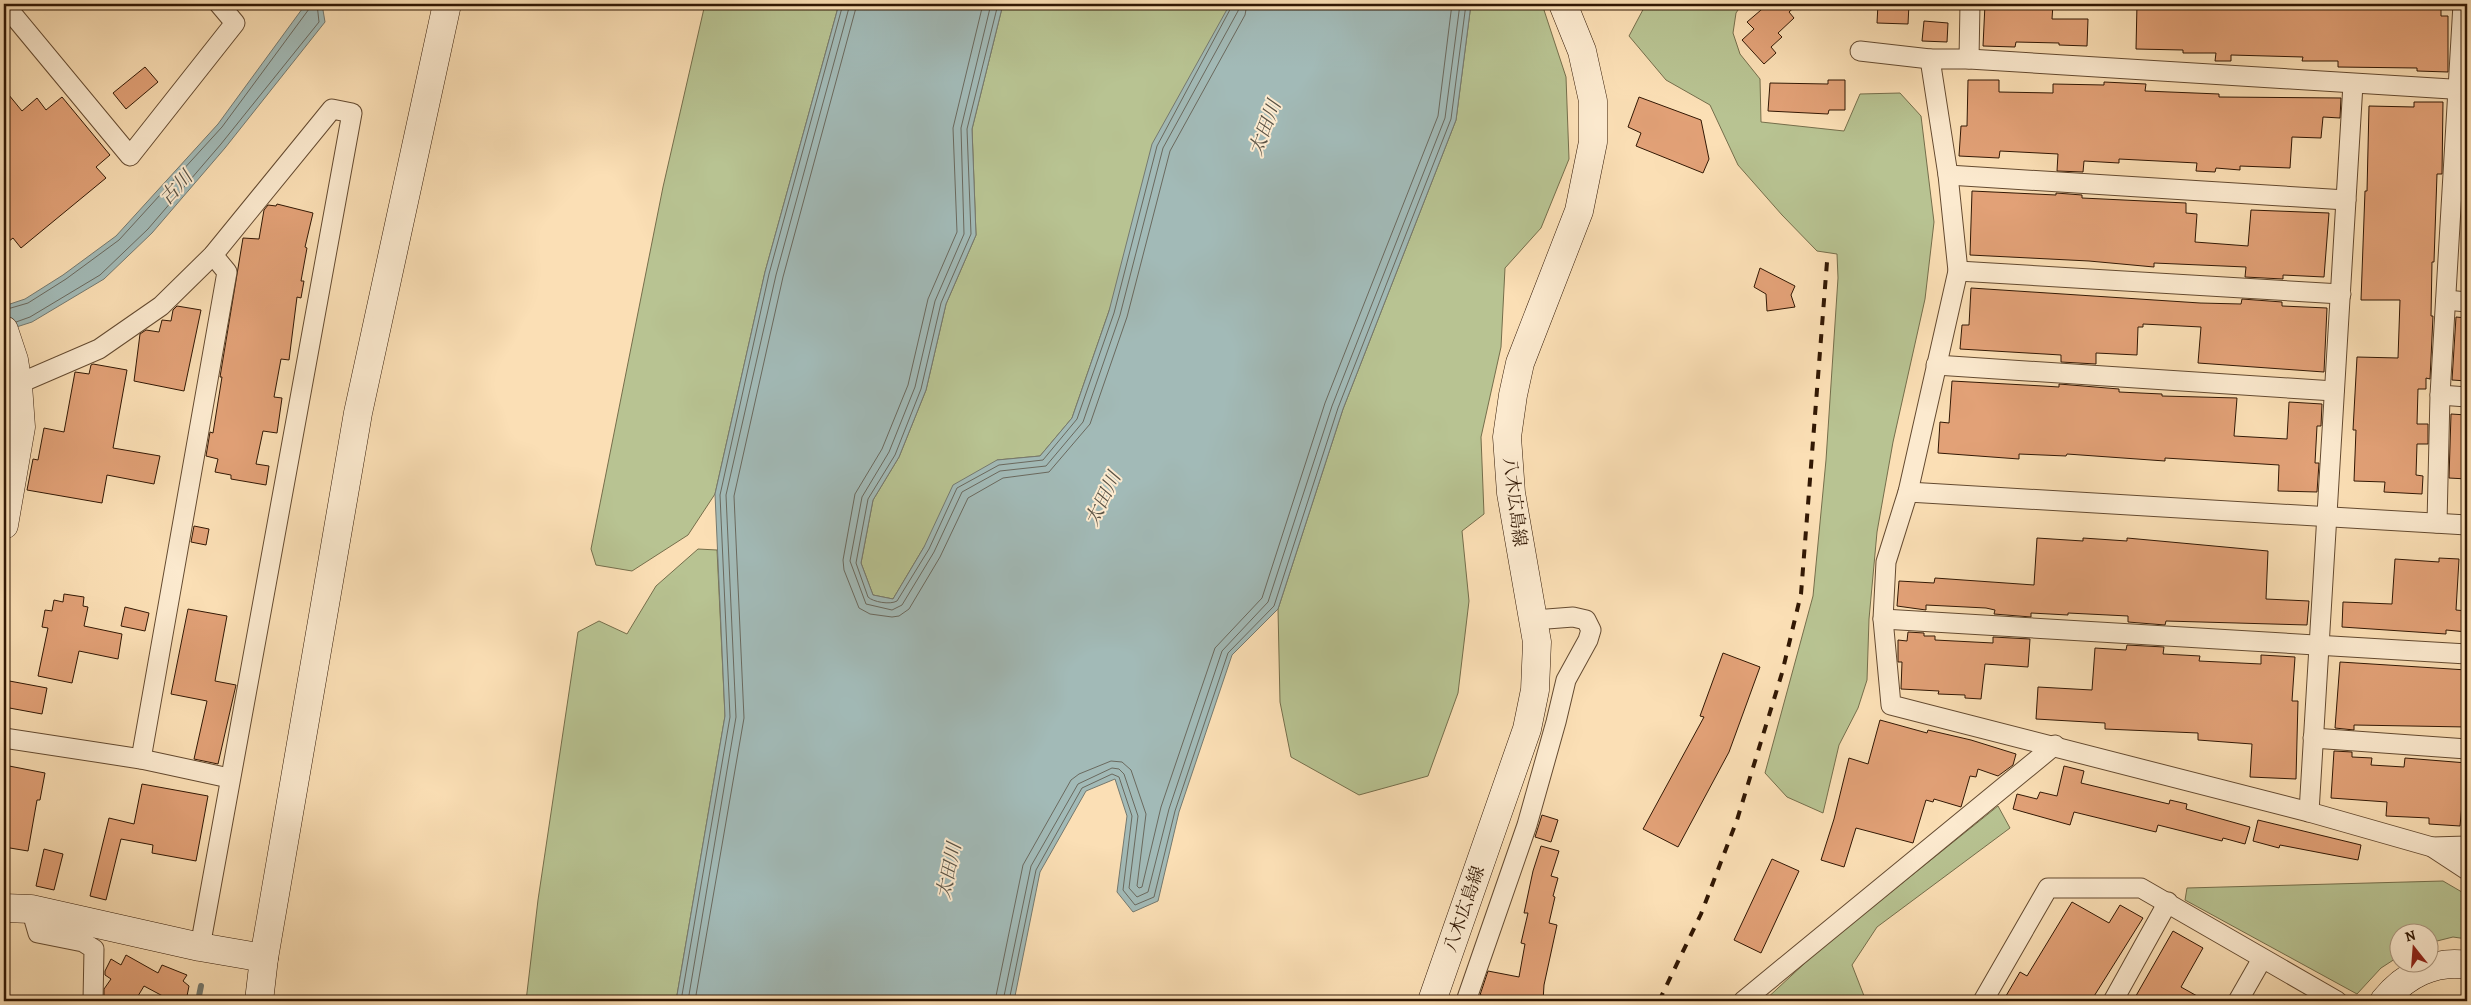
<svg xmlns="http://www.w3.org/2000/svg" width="2471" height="1005" font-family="Alegreya,'Noto Serif JP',serif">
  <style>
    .green { fill: #b8c392; stroke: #756e4b }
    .water { fill: #a2bab7; stroke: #75796f }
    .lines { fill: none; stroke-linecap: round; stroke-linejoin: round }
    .shore { stroke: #6a695e; stroke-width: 1 }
    .stream { stroke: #75796f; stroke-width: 6 }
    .building { fill: #e2a177; stroke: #321804 }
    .street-casing { stroke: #644a30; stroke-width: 21 }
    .secondary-casing { stroke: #321804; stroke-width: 29 }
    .street { stroke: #fceacf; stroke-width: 19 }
    .secondary { stroke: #fceacf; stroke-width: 28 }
    .rail { stroke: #321804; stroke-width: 4; stroke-dasharray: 9 9; stroke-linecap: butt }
    .labels { text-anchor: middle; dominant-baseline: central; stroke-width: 4; stroke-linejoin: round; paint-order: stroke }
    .street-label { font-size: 18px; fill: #321804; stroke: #fceacf }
    .water-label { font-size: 19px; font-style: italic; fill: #595143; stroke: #fceacf }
  </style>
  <rect width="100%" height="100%" fill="#fbdfb5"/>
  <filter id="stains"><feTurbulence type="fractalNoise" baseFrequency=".004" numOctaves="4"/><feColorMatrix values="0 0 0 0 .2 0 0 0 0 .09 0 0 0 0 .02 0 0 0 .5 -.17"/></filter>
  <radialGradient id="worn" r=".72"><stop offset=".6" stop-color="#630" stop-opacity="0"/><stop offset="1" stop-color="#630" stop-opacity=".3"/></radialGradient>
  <g class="green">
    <polygon points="705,4 839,4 765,272 715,494 688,535 632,571 596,565 591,549 663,187"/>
    <polygon points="1003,4 1230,4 1109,311 1072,418 1040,456 997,460 924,547 893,599 873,595 861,563 873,500 899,457 926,390 946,304 976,235 972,129"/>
    <polygon points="1471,4 1542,4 1566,77 1569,159 1541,228 1505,268 1501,347 1481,437 1484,514 1462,531 1469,601 1458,693 1428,776 1359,795 1291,757 1280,702 1278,609 1343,409 1456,120"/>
    <polygon points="1646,4 1742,4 1736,13 1733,33 1740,54 1760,79 1761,122 1844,131 1860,94 1900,93 1921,116 1934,222 1925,299 1893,442 1877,532 1869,619 1867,680 1858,708 1839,745 1823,813 1787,797 1765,773 1813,596 1826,460 1838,278 1837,254 1817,251 1782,215 1738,165 1710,105 1666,80 1629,36"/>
    <polygon points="698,549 717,550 725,716 676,1001 526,1001 538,900 578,632 599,621 627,634 656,586"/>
    <polygon points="1998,806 2010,828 1877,927 1852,965 1866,1001 1764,1001 1819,950"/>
    <polygon points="2443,881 2467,895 2467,939 2453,937 2429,943 2428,932 2398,932 2398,957 2381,968 2357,994 2185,900 2187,888"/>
  </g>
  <g class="water">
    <polygon points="322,4 325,22 225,148 152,233 104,279 32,322 4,331 4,306 25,299 63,275 116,236 218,124 305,5"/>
    <polygon points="839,4 1003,4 972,129 976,235 946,304 926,390 899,457 873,500 861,563 873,595 893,599 924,547 953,485 997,460 1040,456 1072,418 1109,311 1152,144 1230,4 1471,4 1456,120 1343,409 1278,609 1232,655 1179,812 1158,901 1133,912 1117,892 1127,816 1115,779 1086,791 1040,872 1014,1001 676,1001 725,716 715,494 765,272"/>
  </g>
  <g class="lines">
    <g class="shore">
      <polyline points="983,4 953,128 957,232 928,299 908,385 882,449 855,494 843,560 844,570 859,608 870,614 892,617 899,616 909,609 940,557 968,498 1003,478 1049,472 1090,424 1127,317 1170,151 1245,15 1247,4"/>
      <polyline points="991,4 961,128 964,234 935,301 915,387 889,452 862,497 850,561 866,604 892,610 902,605 934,552 962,492 1000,471 1046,466 1083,422 1120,315 1163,148 1238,11 1240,4"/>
      <path d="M 998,4 L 967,129 L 971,234 L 941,303 L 921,389 L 895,455 L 868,499 L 856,563 L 868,597 C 873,602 890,605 897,601 L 929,549 L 957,488 L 999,465 L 1043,460 L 1077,419 L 1114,313 L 1157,146 L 1233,4"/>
      <polyline points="4,310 28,303 66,279 119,240 222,127 309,9 310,4"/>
      <polyline points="16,322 30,317 100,275 148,229 221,144 319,22 317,4"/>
      <polyline points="681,1001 730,717 720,495 769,274 843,4"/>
      <polyline points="688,1001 736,717 726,495 776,275 850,4"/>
      <polyline points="695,1001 744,718 734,496 783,277 857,4"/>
      <polyline points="995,1001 1023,865 1071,780 1079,774 1111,761 1122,762 1131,770 1146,814 1137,886 1139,888 1142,887 1161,807 1215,648 1262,598 1325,403 1438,116 1452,4"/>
      <polyline points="1003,1001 1031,866 1078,784 1112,768 1119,769 1124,774 1138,816 1129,888 1137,897 1148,892 1169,809 1222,651 1268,602 1332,406 1445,118 1460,4"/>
      <polyline points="1009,1001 1036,870 1082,788 1112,774 1119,777 1132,816 1123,890 1135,905 1154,897 1175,811 1228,653 1274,606 1338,408 1451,119 1466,4"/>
    </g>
    <polyline class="stream" points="198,1001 201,986"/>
  </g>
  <g class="building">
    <polygon points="1768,4 1798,4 1789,12 1794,18 1778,33 1782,37 1771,47 1776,53 1764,64 1742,40 1754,29 1747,22"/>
    <polygon points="1878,4 1909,4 1908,24 1877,23"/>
    <polygon points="1985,4 2053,4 2052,19 2088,19 2087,46 2059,45 2059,43 2016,42 2015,47 1983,46"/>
    <polygon points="2137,4 2396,4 2441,7 2441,16 2448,16 2448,72 2417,71 2417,68 2338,67 2338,61 2302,61 2303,57 2231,55 2231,61 2215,61 2216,53 2183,53 2183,50 2136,49"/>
    <polygon points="1924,21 1948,23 1947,42 1922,41"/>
    <polygon points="145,67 158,82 126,109 113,93"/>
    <polygon points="1828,80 1845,80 1845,110 1829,110 1828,114 1768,111 1770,83 1828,84"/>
    <polygon points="1968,80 1999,80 1999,92 2053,93 2053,84 2104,85 2104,82 2146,84 2145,91 2219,94 2219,97 2341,98 2340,118 2323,117 2321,138 2292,137 2290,168 2240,166 2240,170 2216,168 2215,172 2196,171 2197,163 2119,159 2119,163 2084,161 2083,172 2057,171 2058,154 2000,151 1999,158 1959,156 1961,126 1967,126"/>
    <polygon points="4,89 22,111 37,98 46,110 62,97 110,155 96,167 106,178 21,248 13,238 4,245"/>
    <polygon points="1639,97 1701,120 1709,159 1703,173 1636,146 1641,133 1628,127"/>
    <polygon points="2414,102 2443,102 2442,174 2437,174 2434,262 2432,262 2431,316 2433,316 2430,379 2426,378 2426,389 2418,389 2417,424 2428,424 2428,444 2417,444 2416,475 2423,476 2422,494 2384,492 2385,482 2354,481 2356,430 2353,430 2357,357 2398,358 2400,300 2361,300 2365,191 2367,191 2369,106 2414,107"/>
    <polygon points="1972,191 2056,195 2056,193 2082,195 2082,198 2186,203 2186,213 2197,214 2195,242 2248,246 2251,210 2329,213 2324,277 2283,275 2283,279 2245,277 2246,267 2154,263 2154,267 2089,261 1970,255"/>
    <polygon points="277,204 313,213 305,247 307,248 301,281 304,281 301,298 297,297 289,360 281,359 274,397 282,398 277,433 263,431 256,464 269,466 266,485 231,479 231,475 215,472 218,459 206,456 210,432 213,433 222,377 220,377 243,238 259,239 264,210 268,205 276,206"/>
    <polygon points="1760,268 1795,286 1791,295 1795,307 1767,311 1766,294 1754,287"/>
    <polygon points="1971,288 2200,303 2241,304 2242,299 2282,302 2282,306 2327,308 2324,372 2198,363 2201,327 2143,324 2143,327 2138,327 2137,355 2096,353 2096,364 2061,362 2061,355 1960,349 1962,325 1969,325"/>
    <polygon points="177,306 201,310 184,391 134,381 140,334 146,330 159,332 162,320 171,321 173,310"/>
    <polygon points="2456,317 2467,318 2467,381 2452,380"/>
    <polygon points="93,364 127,370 113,448 160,456 154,484 107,475 102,503 27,490 33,459 38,460 44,428 64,432 75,372 89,374 91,365"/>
    <polygon points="1952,381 2043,386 2059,387 2059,384 2119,389 2119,392 2162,394 2162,396 2237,398 2234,436 2287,439 2289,402 2322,404 2321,426 2317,426 2315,463 2319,463 2317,492 2278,491 2279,465 2165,458 2165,461 2067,454 2066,456 2019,454 2019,459 1938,453 1940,422 1949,423"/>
    <polygon points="2451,414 2467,415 2467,479 2449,478"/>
    <polygon points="194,526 209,529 206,545 191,542"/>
    <polygon points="2037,538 2083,541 2083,538 2127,541 2127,538 2268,551 2266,599 2309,601 2307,625 2166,621 2165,625 2128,622 2128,616 2068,613 2068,615 2031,613 2031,617 1994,614 1995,610 1986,608 1926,605 1926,610 1897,606 1899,581 1934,583 1935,578 2034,585"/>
    <polygon points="2439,558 2459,559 2456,610 2467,611 2467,632 2446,630 2446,634 2342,627 2343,602 2392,604 2395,559 2439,562"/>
    <polygon points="64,594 84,597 83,606 88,607 84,626 122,634 118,659 79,651 72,683 38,676 48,628 42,627 45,610 52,611 54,600 63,602"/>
    <polygon points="125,607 149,613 145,631 121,626"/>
    <polygon points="188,609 227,616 215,681 236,685 218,764 194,759 207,701 171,694"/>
    <polygon points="1908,632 1924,633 1924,636 1935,636 1935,640 1993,643 1993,637 2030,639 2028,667 1985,664 1981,699 1965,698 1965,695 1938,694 1939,691 1901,689 1902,662 1898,662 1898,640 1907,641"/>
    <polygon points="2127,645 2164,647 2163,654 2200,656 2199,661 2261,664 2261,655 2295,657 2292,701 2298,701 2296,779 2250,777 2252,744 2198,740 2198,733 2105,729 2105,723 2036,719 2038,687 2092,690 2095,648 2126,650"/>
    <polygon points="1723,653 1760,667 1729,752 1678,847 1643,829 1704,717 1700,716"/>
    <polygon points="2340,662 2467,670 2467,727 2354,725 2354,730 2335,728"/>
    <polygon points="4,680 47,688 42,714 4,707"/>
    <polygon points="1880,720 1927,733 1928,730 1971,740 2016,754 2013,765 1998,776 1978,769 1976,777 1970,776 1961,807 1934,799 1933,802 1926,800 1913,843 1856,828 1844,867 1821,860 1834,819 1849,758 1868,764"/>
    <polygon points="2334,751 2352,752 2352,757 2372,758 2371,765 2404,767 2405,758 2467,763 2467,793 2463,793 2460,826 2429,824 2429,818 2386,816 2387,802 2331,798"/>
    <polygon points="4,765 45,773 40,800 37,800 28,851 4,847"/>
    <polygon points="2064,766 2084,771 2081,783 2169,804 2170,800 2187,804 2186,809 2250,827 2245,844 2223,838 2222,841 2158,825 2156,832 2074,812 2070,825 2013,809 2017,794 2037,799 2040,792 2057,796"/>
    <polygon points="142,784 208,796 196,861 152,853 153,845 121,839 106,900 90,896 109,818 134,824"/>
    <polygon points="1542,815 1558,820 1551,842 1535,837"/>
    <polygon points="2258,820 2361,845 2358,860 2280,845 2279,848 2253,841"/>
    <polygon points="1541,846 1559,851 1551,876 1558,878 1553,896 1555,897 1549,923 1557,925 1544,985 1543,1001 1512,1001 1480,995 1488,971 1519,977 1525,944 1521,943 1528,913 1524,913 1533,871"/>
    <polygon points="44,849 63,854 54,890 36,886"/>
    <polygon points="1772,859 1799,871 1761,953 1734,940"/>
    <polygon points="2072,902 2109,923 2120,905 2143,918 2091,1001 2003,1001 2020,972 2027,976"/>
    <polygon points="2173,931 2203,948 2181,987 2206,1001 2133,1001"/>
    <polygon points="126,955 158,973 162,965 187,975 183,981 189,986 186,1001 172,1001 144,986 135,1001 112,1001 104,997 104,989 111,979 105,975 105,971 111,959 121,965"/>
  </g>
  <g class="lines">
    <defs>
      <g id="street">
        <polyline points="4,4 130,156 235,23 219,4"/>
        <polyline points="1860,51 1930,59"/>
        <polyline points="1969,59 1970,4"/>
        <polyline points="2467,90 1969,59 1930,59 1948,175 1958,271 1908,492 1886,562 1883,619 1891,705 2309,812 2432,847 2467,870"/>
        <polyline points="1948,175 2346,200"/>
        <polyline points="1958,271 2341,294"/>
        <polyline points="2446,300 2467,302"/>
        <polyline points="1936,365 2334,391"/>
        <polyline points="4,390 99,349 161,306 213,255 332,109 352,113 200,947"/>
        <polyline points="2440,395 2467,397"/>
        <polyline points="1908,492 2467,525"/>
        <polyline points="2437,523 2440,395 2463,4"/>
        <polyline points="1883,619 2467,654"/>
        <polyline points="4,738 141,759 229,778"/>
        <polyline points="2313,738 2467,749"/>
        <polyline points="141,759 227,272 213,255"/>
        <polyline points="2309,812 2353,84"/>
        <polyline points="2432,847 2467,846"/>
        <polyline points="31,909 38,933 83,942 94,949 93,1001"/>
        <polyline points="1466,1001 1527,825 1556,722 1566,680 1588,640 1591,630 1586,620 1573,617 1534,620"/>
        <polyline points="1743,1001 2055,745"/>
        <polyline points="1983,1001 2048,888 2141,888 2337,1001"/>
        <polyline points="2113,1001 2168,902"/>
        <polyline points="2238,1001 2262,959"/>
      </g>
      <g id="secondary">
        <polyline points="4,330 14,360 18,385 21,427 4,525"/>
        <polyline points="4,908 31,909 200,947 264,958"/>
        <polyline points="259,1001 264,958 358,413 447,4"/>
        <polyline points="1432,1001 1527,729 1535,690 1537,642 1511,493 1507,437 1513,395 1520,363 1579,211 1593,142 1593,101 1582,51 1563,4"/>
        <path d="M 2384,1001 C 2405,975 2434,960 2467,965"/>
      </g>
    </defs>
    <use href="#street" class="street-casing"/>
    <use href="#secondary" class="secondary-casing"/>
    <use href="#street" class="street"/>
    <use href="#secondary" class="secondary"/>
    <polyline class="rail" points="1659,1001 1701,914 1737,820 1782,673 1801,594 1827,262"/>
  </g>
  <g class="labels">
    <g class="street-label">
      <text transform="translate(1515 502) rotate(83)">八木広島線</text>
      <text transform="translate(1464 909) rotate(-71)">八木広島線</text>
    </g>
    <g class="water-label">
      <text transform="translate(1265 128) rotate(-69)">太田川</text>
      <text transform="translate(176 188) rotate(-47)">古川</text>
      <text transform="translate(1103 499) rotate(-64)">太田川</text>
      <text transform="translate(949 871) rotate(-78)">太田川</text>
    </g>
  </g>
  <rect width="2471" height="1005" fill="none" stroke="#fbdfb5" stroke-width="20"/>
  <rect x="5" y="5" width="2461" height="995" fill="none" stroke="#321804" stroke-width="2.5"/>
  <rect x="10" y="10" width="2451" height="985" fill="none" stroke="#321804"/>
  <g transform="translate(2414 948) rotate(343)"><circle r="24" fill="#fceacf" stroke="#ab967e"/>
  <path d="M0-4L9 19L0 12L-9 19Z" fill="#8f2418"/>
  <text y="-8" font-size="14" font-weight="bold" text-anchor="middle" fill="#321804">N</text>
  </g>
  <rect width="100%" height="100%" filter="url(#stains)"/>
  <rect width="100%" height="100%" fill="url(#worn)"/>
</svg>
